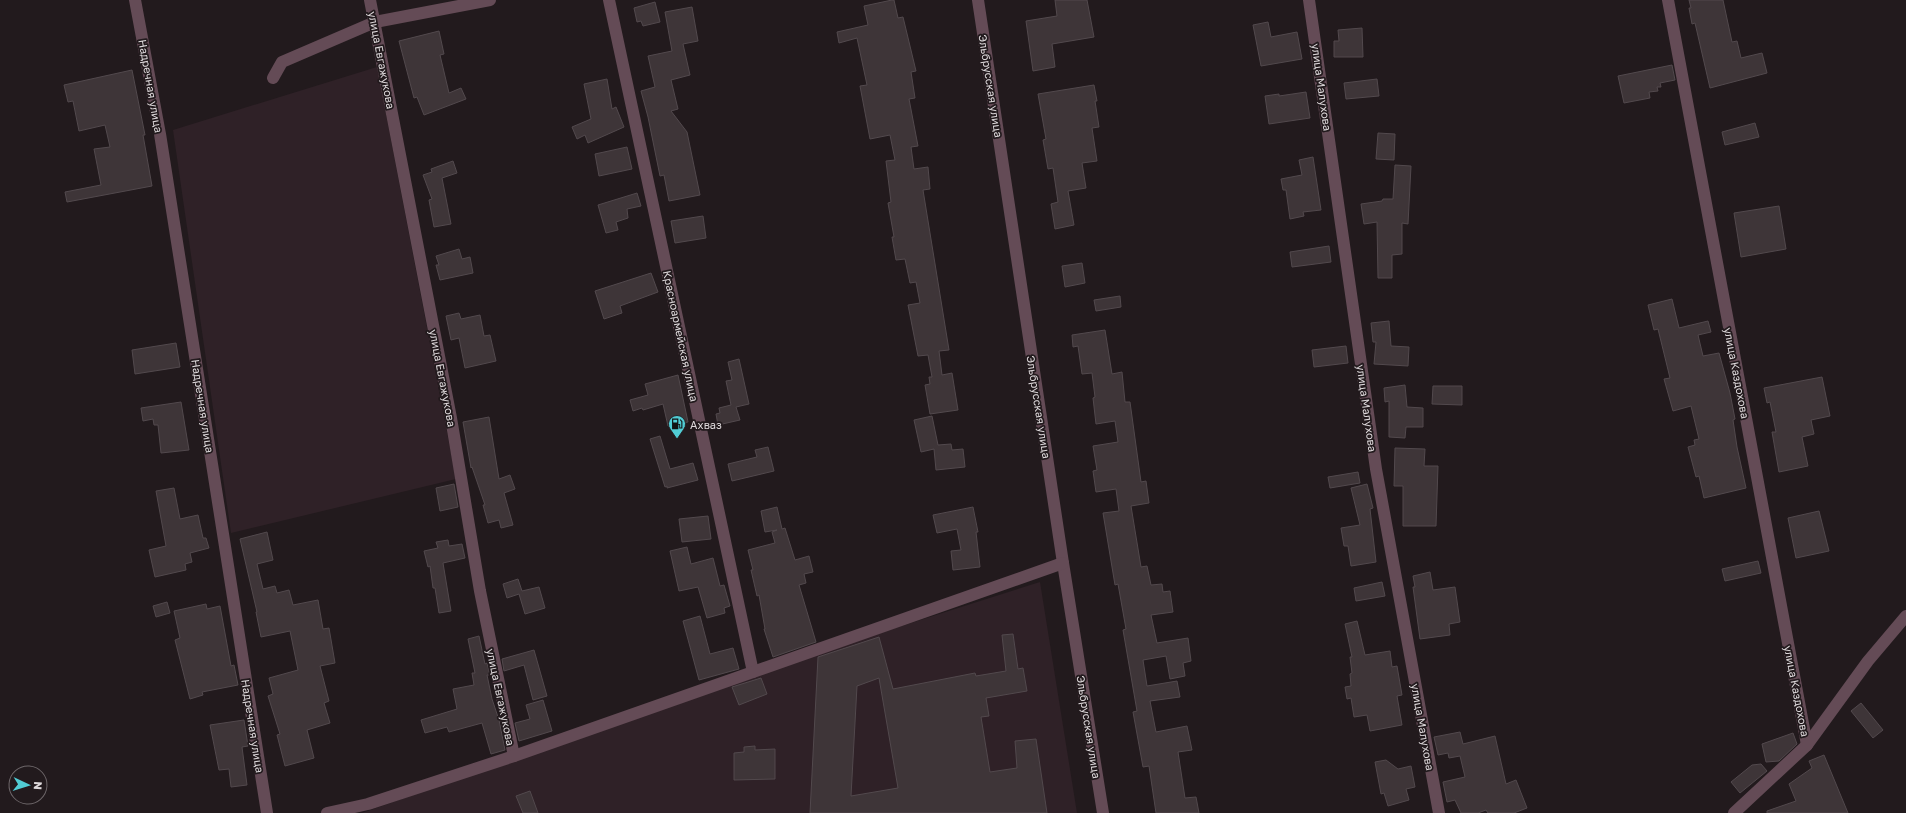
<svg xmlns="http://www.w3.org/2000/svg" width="1906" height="813" font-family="'Golos Text',sans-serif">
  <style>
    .built { fill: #2f2127 }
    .building { fill: #3e3538; stroke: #52494d; fill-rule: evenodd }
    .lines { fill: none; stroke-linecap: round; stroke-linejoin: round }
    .minor { stroke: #644b56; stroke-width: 12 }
    .labels { text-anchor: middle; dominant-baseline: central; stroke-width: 3.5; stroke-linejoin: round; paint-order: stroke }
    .street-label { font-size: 11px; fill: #ded9db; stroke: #221a1d }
    .poi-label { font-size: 11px; fill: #ded9db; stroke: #221a1d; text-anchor: start }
  </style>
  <rect width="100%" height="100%" fill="#221a1d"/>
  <g class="built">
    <polygon points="377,67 456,479 231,533 173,130"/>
    <polygon points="1040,582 1077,813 362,813 810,655"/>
  </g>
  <g class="building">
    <polygon points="892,0 894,0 898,18 903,17 916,71 911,72 915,98 909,99 918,146 911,147 914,169 928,167 930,189 923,190 949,350 939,351 942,375 952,373 958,410 930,414 925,385 930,384 929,377 932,377 928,355 918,356 908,305 920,303 916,282 910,283 905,259 896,260 892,237 894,237 888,203 891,202 886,161 895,160 890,135 870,139 860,86 867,85 857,38 839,43 837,32 868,25 864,6"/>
    <polygon points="1055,0 1087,0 1094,37 1052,44 1055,67 1033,71 1026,21 1057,16"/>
    <polygon points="1689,0 1723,0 1732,42 1737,41 1741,58 1762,53 1767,73 1710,88 1695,23 1692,24 1689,8 1691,8"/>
    <polygon points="655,2 660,22 643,26 641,21 637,22 634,8"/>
    <polygon points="692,7 698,41 683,44 690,75 671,80 678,109 671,111 687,132 700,195 669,201 664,175 660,176 648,117 641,91 655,87 648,56 672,51 665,12"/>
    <polygon points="1268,22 1271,37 1297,32 1302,59 1261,66 1253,25"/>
    <polygon points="1362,28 1363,57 1334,57 1334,41 1339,41 1338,30"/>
    <polygon points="439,31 444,54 440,55 449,93 461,88 466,99 424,115 417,97 414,98 399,41"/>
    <polygon points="1672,65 1675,80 1660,83 1661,87 1657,87 1658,91 1649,92 1650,98 1624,103 1618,76"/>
    <polygon points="132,70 145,135 143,135 152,186 67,202 65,192 101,185 94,149 110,147 105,125 79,131 73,101 68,102 64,85"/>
    <polygon points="607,79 612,109 616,107 624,127 588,143 585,135 577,139 572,127 591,119 584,84"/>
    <polygon points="1377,79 1379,96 1346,99 1344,83"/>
    <polygon points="1094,85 1097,101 1095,101 1099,127 1092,128 1097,161 1082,163 1086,188 1068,191 1074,225 1055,229 1051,204 1058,202 1053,168 1048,169 1043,140 1046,139 1038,94"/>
    <polygon points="1306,92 1310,118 1269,124 1265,96 1279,94 1279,96"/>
    <polygon points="1755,123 1759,137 1725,145 1722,132"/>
    <polygon points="1378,133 1395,134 1394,160 1376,159"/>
    <polygon points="627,147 632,169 599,176 595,154"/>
    <polygon points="1313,157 1321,210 1303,212 1304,216 1290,219 1286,190 1283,190 1281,179 1302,175 1299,160"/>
    <polygon points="453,161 457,173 442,178 451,224 434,227 429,200 432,199 423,175 432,172 431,169"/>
    <polygon points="1395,165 1411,166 1408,224 1402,223 1402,254 1392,255 1392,278 1378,278 1377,222 1364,224 1361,204 1382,201 1383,199 1393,199"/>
    <polygon points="637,193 641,206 627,209 628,218 616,222 618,230 606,233 598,205"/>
    <polygon points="1779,206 1786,249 1741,257 1734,213"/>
    <polygon points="703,216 706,238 675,243 671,221"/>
    <polygon points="1329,246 1331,262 1292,267 1290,252"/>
    <polygon points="459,249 462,259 470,257 473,273 440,280 436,265 439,265 436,256"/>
    <polygon points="1082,263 1085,283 1065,287 1062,266"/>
    <polygon points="651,273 658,292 620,306 622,313 604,319 595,291"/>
    <polygon points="1120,296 1121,307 1096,311 1094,300"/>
    <polygon points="1672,299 1679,328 1708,321 1711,332 1698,335 1703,356 1719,353 1730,393 1735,419 1733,420 1737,447 1746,488 1704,498 1699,476 1696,477 1688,447 1695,445 1694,440 1699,439 1691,406 1673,411 1664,379 1670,378 1658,329 1654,330 1648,305"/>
    <polygon points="459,313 461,319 480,315 484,336 490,335 496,361 465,368 459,338 451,340 446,316"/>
    <polygon points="1389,321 1391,346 1409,347 1408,366 1374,364 1376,342 1373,342 1371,323"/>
    <polygon points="1105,330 1112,374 1122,372 1125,402 1130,402 1141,482 1146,481 1149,503 1131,506 1141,567 1147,566 1151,585 1162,584 1163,592 1170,591 1173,612 1151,615 1157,643 1188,638 1191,661 1183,663 1185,676 1170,679 1166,656 1143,660 1147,686 1177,681 1180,697 1150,701 1156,732 1187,726 1192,750 1178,752 1185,798 1196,797 1199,813 1156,813 1149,766 1143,767 1133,712 1137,711 1123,630 1126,629 1118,584 1115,585 1103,513 1119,511 1116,489 1096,492 1093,471 1097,470 1093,446 1118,442 1115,421 1096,424 1093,398 1095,397 1092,373 1082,374 1078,346 1073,347 1072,335"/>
    <polygon points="176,343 180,367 135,374 132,350"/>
    <polygon points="1346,346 1348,363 1314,367 1312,350"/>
    <polygon points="739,359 749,404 736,407 740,420 718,425 716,414 720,413 719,408 731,405 726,381 732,380 728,362"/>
    <polygon points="678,375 688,422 668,426 663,404 643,410 642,408 633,411 630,400 648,395 645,384"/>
    <polygon points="1822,377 1830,416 1811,420 1814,434 1802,437 1808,466 1779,472 1772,432 1776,432 1770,402 1767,403 1764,388"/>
    <polygon points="1405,385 1407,407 1423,408 1423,427 1406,427 1405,438 1389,437 1389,401 1385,402 1384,388"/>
    <polygon points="1433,386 1462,386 1462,405 1432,404"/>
    <polygon points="181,402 189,450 161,453 158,425 154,425 153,419 143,421 141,408"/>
    <polygon points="932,416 938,445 951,444 952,450 963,449 965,467 936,470 934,449 921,452 914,420"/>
    <polygon points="489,417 499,479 510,475 515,489 504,493 513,525 501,528 499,520 488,523 483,505 485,505 472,467 471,468 463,422"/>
    <polygon points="660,436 670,469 693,463 698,480 667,488 667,486 665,487 650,439"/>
    <polygon points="768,447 774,471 732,481 728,464 757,457 755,450"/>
    <polygon points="1395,448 1425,449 1424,466 1438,466 1436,526 1403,526 1403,486 1394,486"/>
    <polygon points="1358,472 1360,483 1330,488 1328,477"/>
    <polygon points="454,484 458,507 440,511 436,488"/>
    <polygon points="1367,484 1373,508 1370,509 1376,562 1351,566 1348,546 1344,546 1341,528 1360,525 1351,488"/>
    <polygon points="174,488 180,519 198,515 203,538 206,538 209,548 190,553 192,562 185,564 186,570 155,577 149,550 166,546 156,491"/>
    <polygon points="777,507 782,529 785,528 795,560 809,556 813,572 804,574 806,583 799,585 816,642 773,657 764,629 765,629 759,595 757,596 751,570 753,570 748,550 775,543 772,532 777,530 765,532 761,511"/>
    <polygon points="973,507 978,532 976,532 980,567 953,570 951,551 961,550 957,529 937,533 933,515"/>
    <polygon points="1819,511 1829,551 1796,558 1788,518"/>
    <polygon points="708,516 711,539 682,542 679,519"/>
    <polygon points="267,532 273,560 257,564 263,589 275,586 277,593 289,590 293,605 318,600 323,629 329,628 335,663 320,666 329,701 324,703 330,723 307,730 314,758 285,766 277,735 280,734 268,696 273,694 269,678 298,670 290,631 261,637 256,612 257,612 240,539"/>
    <polygon points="448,540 449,546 462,544 465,558 443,563 451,611 439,613 435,588 433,588 430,566 428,567 424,551 438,548 436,542"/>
    <polygon points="687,547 691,564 713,558 720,586 724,585 730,606 724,608 725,613 707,618 698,587 679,591 670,551"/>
    <polygon points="1758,561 1761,573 1725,581 1722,569"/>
    <polygon points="1430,572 1433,590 1455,587 1460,622 1449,624 1450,635 1420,639 1413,587 1415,587 1413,576"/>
    <polygon points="518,579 522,591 539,587 545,608 525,614 519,594 507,598 503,584"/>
    <polygon points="1382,582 1385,596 1356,601 1354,588"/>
    <polygon points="167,602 170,613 156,617 153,606"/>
    <polygon points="206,604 207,609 220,606 231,666 234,665 238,685 202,692 203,695 190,699 175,640 180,638 174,611"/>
    <polygon points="700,616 710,654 733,648 739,669 699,680 683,621"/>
    <polygon points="1357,621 1365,655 1390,651 1392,667 1397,666 1402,695 1397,696 1402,725 1370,731 1367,715 1354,717 1351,698 1347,699 1345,687 1351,686 1350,674 1352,673 1350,657 1352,657 1345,624"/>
    <path d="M 1013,634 L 1018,669 L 1023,668 L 1027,691 L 986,698 L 989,716 L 981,717 L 990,772 L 1017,768 L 1015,741 L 1036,739 L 1047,813 L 810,813 L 818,657 L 879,637 L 893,689 L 975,673 L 976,676 L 1006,671 L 1002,635 ZM 879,678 L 898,788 L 851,796 L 857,686 Z"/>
    <polygon points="479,636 485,664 487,663 490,675 487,675 492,699 499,720 505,750 491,754 482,723 449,732 447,727 425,733 421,720 457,709 453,689 474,685 472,673 475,673 468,639"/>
    <polygon points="534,650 547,696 533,700 524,665 504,671 502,659"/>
    <polygon points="761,678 767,694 739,705 732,687"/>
    <polygon points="543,700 552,731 519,741 515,723 530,719 526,705"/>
    <polygon points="1861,703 1883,730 1873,738 1851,711"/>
    <polygon points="244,720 248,746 242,747 247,785 231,787 229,769 219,770 210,725"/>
    <polygon points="1460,732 1463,744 1495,736 1506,784 1516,780 1527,808 1514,813 1488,813 1486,810 1478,813 1461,813 1455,800 1447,802 1443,782 1465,777 1460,756 1449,758 1448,753 1438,755 1434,737"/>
    <polygon points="1793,733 1797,744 1779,761 1766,762 1762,744"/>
    <polygon points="755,746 755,750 775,749 775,779 734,780 734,753 744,752 744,747"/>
    <polygon points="1824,755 1848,813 1767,813 1767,811 1796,801 1789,784 1812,768 1809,761"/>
    <polygon points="1386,760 1398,769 1411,766 1415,787 1406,789 1409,800 1388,806 1384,793 1381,794 1375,762"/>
    <polygon points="1761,764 1767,771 1740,793 1731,782 1752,765"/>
    <polygon points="530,791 538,813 523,813 516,796"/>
  </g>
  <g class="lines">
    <g class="minor">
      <polyline points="135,0 160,134 267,813"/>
      <polyline points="370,0 451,418 480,591 514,756"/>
      <polyline points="609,0 753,672"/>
      <polyline points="978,0 1063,563 1103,813"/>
      <polyline points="1309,0 1376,469 1439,813"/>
      <polyline points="1668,0 1807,745"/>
      <polyline points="273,78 282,62 375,22 490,0"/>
      <polyline points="327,813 368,804 514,756 1063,563"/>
      <polyline points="1734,813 1807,745 1868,661 1906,616"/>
    </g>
  </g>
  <defs>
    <symbol id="fuel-pin" viewBox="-11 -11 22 30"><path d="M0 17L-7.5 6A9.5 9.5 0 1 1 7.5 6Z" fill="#51ccd4" stroke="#221a1d"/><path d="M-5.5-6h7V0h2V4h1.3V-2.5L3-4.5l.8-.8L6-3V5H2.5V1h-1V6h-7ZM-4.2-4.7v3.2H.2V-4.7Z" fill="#111"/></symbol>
  </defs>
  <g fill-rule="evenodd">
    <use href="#fuel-pin" x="667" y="414" width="20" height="27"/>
  </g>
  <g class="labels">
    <g class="street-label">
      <text transform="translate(382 60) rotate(79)">улица Евгажукова</text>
      <text transform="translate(151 86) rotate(80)">Надречная улица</text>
      <text transform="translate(991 86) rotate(81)">Эльбрусская улица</text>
      <text transform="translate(1322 87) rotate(82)">улица Малухова</text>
      <text transform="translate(681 336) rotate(78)">Красноармейская улица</text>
      <text transform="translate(1737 373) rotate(79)">улица Каздохова</text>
      <text transform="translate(443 378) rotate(79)">улица Евгажукова</text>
      <text transform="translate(203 406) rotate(81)">Надречная улица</text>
      <text transform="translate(1039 407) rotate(81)">Эльбрусская улица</text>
      <text transform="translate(1367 408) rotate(82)">улица Малухова</text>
      <text transform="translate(1797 691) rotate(79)">улица Каздохова</text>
      <text transform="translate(501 697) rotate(78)">улица Евгажукова</text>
      <text transform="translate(253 726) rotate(81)">Надречная улица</text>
      <text transform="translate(1089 727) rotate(81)">Эльбрусская улица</text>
      <text transform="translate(1423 727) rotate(80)">улица Малухова</text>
    </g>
    <g class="poi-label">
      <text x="690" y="424">Ахваз</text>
    </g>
  </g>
  <g transform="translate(28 785) rotate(94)"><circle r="19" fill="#221a1d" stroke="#6d6669"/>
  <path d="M0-3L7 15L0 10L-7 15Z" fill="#51ccd4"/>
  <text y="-6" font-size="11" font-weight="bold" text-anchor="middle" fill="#ded9db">N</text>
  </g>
</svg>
